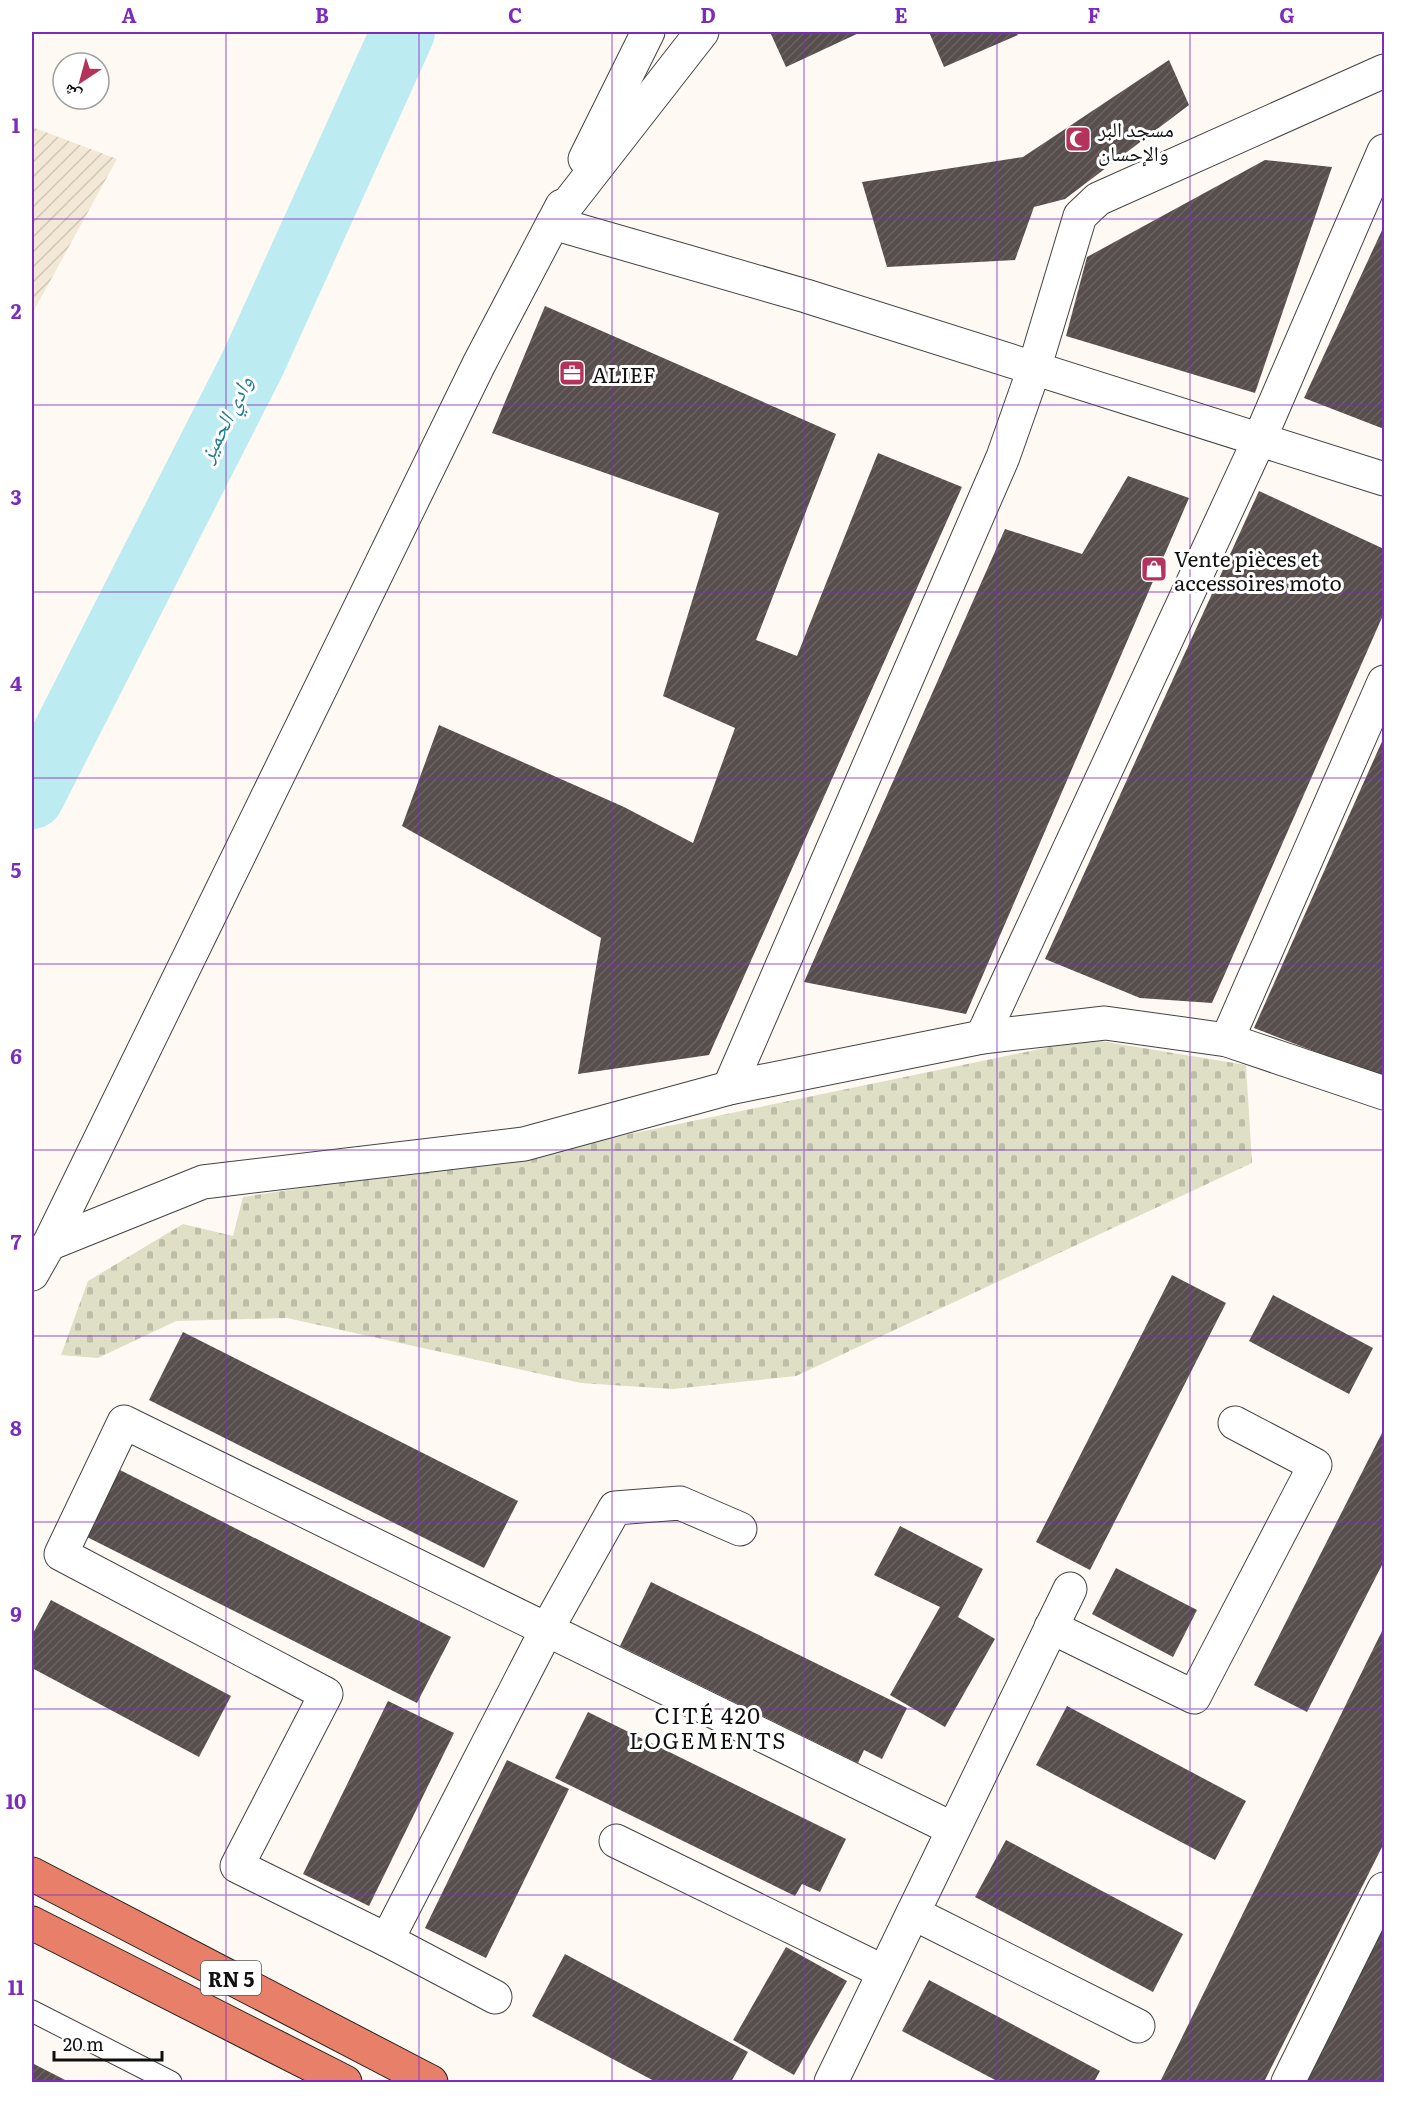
<svg xmlns="http://www.w3.org/2000/svg" width="1416" height="2114" font-family="Literata,'Noto Naskh Arabic',serif">
  <style>
    .farmland { fill: url(#farmland-furrows) }
    .cemetery { fill: url(#cemetery-stones) }
    .lines { fill: none; stroke-linecap: round; stroke-linejoin: round }
    .river { stroke: #bcecf1; stroke-width: 64 }
    .building { fill: url(#building-hatch) }
    .lane-casing { stroke: #434343; stroke-width: 23 }
    .street-casing { stroke: #434343; stroke-width: 35 }
    .highway-casing { stroke: #212121; stroke-width: 35 }
    .lane { stroke: #fff; stroke-width: 21 }
    .street { stroke: #fff; stroke-width: 33 }
    .highway { stroke: #e87f68; stroke-width: 33 }
    .grid { fill: none; stroke: #7b2cbf; stroke-width: 1.5; stroke-opacity: 0.55 }
    .labels { text-anchor: middle; dominant-baseline: central; stroke-width: 6; stroke-linejoin: round; paint-order: stroke }
    .shield { fill: #fff; stroke: #585858; stroke-width: 1.5 }
    .shield-label { font-size: 20px; font-weight: bold; fill: #101010 }
    .poi-label { font-size: 21px; fill: #101010; stroke: #fff; text-anchor: start }
    .water-label { font-size: 22px; font-style: italic; fill: #227e90; stroke: #fff }
    .neighbourhood-label { font-size: 22px; letter-spacing: 1.5px; fill: #101010; stroke: #fff }
    .neatline { fill: none; stroke: #7b2cbf; stroke-width: 2 }
    .grid-label { font-size: 20px; text-anchor: middle; font-weight: bold; fill: #7b2cbf }
  </style>
  <defs>
    <pattern id="farmland-furrows" width="10" height="10" patternUnits="userSpaceOnUse" patternTransform="scale(1.5)"><rect width="10" height="10" fill="#f2e8d5"/><path d="M-1 1l2-2M0 10L10 0M9 11l2-2" fill="none" stroke="#cec6b6"/></pattern>
    <pattern id="cemetery-stones" width="16" height="16" patternUnits="userSpaceOnUse" patternTransform="scale(1.5)"><rect width="16" height="16" fill="#dedfc5"/><path d="M2 7V4a2 2 0 0 1 4 0v3zM10 15v-3a2 2 0 0 1 4 0v3z" fill="#bdbea8"/></pattern>
    <pattern id="building-hatch" width="6" height="6" patternUnits="userSpaceOnUse" patternTransform="scale(1.5)"><rect width="6" height="6" fill="#574e4d"/><path d="M-1 1l2-2M0 6l6-6M5 7l2-2" fill="none" stroke="#6a6362"/></pattern>
  </defs>
  <rect width="100%" height="100%" fill="#fef9f3"/>
  <polygon class="farmland" points="32,127 117,159 32,314"/>
  <polygon class="cemetery" points="1088,1039 1246,1065 1252,1163 796,1376 673,1389 581,1383 287,1318 176,1321 98,1358 61,1355 88,1281 183,1224 233,1236 243,1197 538,1153"/>
  <g class="lines">
    <polyline class="river" points="32,797 253,363 403,32"/>
  </g>
  <g class="building">
    <polygon points="770,32 861,32 786,67"/>
    <polygon points="929,32 1016,32 1018,35 944,67"/>
    <polygon points="1169,60 1189,105 1065,199 1034,207 1015,260 887,267 862,182 1023,157"/>
    <polygon points="1265,160 1332,167 1255,393 1066,336 1087,257"/>
    <polygon points="1384,226 1384,429 1304,398"/>
    <polygon points="545,306 836,434 756,640 797,656 878,453 962,487 709,1055 578,1074 601,938 402,826 439,725 624,807 693,843 735,728 663,696 719,513 492,433"/>
    <polygon points="1128,476 1189,498 966,1014 804,982 1005,529 1082,554"/>
    <polygon points="1259,491 1384,549 1384,613 1212,1003 1140,998 1045,959"/>
    <polygon points="1384,737 1384,1078 1254,1028"/>
    <polygon points="1172,1275 1226,1303 1090,1570 1036,1542"/>
    <polygon points="1273,1295 1373,1348 1349,1394 1249,1341"/>
    <polygon points="183,1332 518,1501 484,1568 149,1400"/>
    <polygon points="1384,1429 1384,1561 1307,1712 1254,1685"/>
    <polygon points="116,1468 451,1637 417,1703 83,1535"/>
    <polygon points="900,1526 983,1569 958,1617 995,1639 945,1727 890,1695 940,1607 874,1575"/>
    <polygon points="1116,1568 1197,1610 1173,1657 1092,1614"/>
    <polygon points="651,1582 907,1708 882,1759 864,1750 858,1763 620,1646"/>
    <polygon points="51,1600 231,1696 199,1757 32,1668 32,1635"/>
    <polygon points="1384,1627 1384,1843 1264,2082 1160,2082"/>
    <polygon points="388,1701 454,1733 369,1906 303,1874"/>
    <polygon points="1067,1706 1246,1801 1215,1860 1036,1765"/>
    <polygon points="588,1712 846,1839 820,1892 802,1884 795,1896 555,1778"/>
    <polygon points="507,1760 569,1789 486,1958 425,1928"/>
    <polygon points="1006,1840 1183,1934 1153,1992 975,1897"/>
    <polygon points="1384,1921 1384,2082 1303,2082"/>
    <polygon points="786,1947 847,1981 794,2075 733,2040"/>
    <polygon points="565,1954 748,2052 731,2082 656,2082 532,2016"/>
    <polygon points="929,1980 1100,2071 1094,2082 999,2082 902,2031"/>
    <polygon points="32,2063 69,2082 32,2082"/>
  </g>
  <g class="lines">
    <defs>
      <polyline id="lane" points="32,2011 171,2082"/>
      <g id="street">
        <polyline points="585,159 648,32"/>
        <polyline points="562,206 553,223 806,296 1384,479"/>
        <polyline points="982,1037 1260,438 1384,151"/>
        <polyline points="1227,1040 1384,682"/>
        <polyline points="729,1088 1003,457 1034,369 1080,216 1098,199 1384,71"/>
        <polyline points="49,1244 203,1182 524,1144 729,1088 982,1037 1105,1023 1227,1040 1384,1093"/>
        <polyline points="32,1274 49,1244 479,364 553,223 702,32"/>
        <polyline points="740,1529 680,1503 615,1508 547,1629 387,1940 237,1866 326,1694 61,1554 124,1422 953,1829"/>
        <polyline points="1051,1627 1194,1697 1315,1465 1235,1423"/>
        <polyline points="616,1841 884,1972"/>
        <polyline points="913,1913 1138,2026"/>
        <polyline points="387,1940 495,1997"/>
        <polyline points="831,2082 1070,1589"/>
        <polyline points="1288,2082 1384,1889"/>
      </g>
      <g id="highway">
        <polyline points="32,1874 431,2082"/>
        <polyline points="32,1923 345,2082"/>
      </g>
    </defs>
    <use href="#lane" class="lane-casing"/>
    <use href="#street" class="street-casing"/>
    <use href="#highway" class="highway-casing"/>
    <use href="#lane" class="lane"/>
    <use href="#street" class="street"/>
    <use href="#highway" class="highway"/>
  </g>
  <path class="grid" d="M 226,32 L 226,2082M 419,32 L 419,2082M 612,32 L 612,2082M 804,32 L 804,2082M 997,32 L 997,2082M 1190,32 L 1190,2082M 32,219 L 1384,219M 32,405 L 1384,405M 32,592 L 1384,592M 32,778 L 1384,778M 32,964 L 1384,964M 32,1150 L 1384,1150M 32,1336 L 1384,1336M 32,1522 L 1384,1522M 32,1709 L 1384,1709M 32,1895 L 1384,1895"/>
  <defs>
    <symbol id="mosque-square" viewBox="-11 -11 22 22"><rect x="-9" y="-9" width="18" height="18" rx="4" fill="#b4335c" stroke="#fff"/><path d="M3.5-4.9A6 6 0 1 0 3.5 4.9A5 5 0 1 1 3.5-4.9Z" fill="#fff"/></symbol>
    <symbol id="office-square" viewBox="-11 -11 22 22"><rect x="-9" y="-9" width="18" height="18" rx="4" fill="#b4335c" stroke="#fff"/><path d="M-6-3h4V-5.5h4V-3h4V5H-6ZM-1-4.5V-3h2v-1.5ZM-6 0V1H6V0Z" fill="#fff"/></symbol>
    <symbol id="shop-square" viewBox="-11 -11 22 22"><rect x="-9" y="-9" width="18" height="18" rx="4" fill="#b4335c" stroke="#fff"/><path d="M-5-2.5h2.3a2.7 3.5 0 0 1 5.4 0H5L5.5 6h-11ZM-1.5-2.5h3a1.5 2.3 0 0 0-3 0Z" fill="#fff"/></symbol>
  </defs>
  <g fill-rule="evenodd">
    <use href="#mosque-square" x="1063" y="124" width="30" height="30"/>
    <use href="#office-square" x="557" y="358" width="30" height="30"/>
    <use href="#shop-square" x="1139" y="554" width="30" height="30"/>
  </g>
  <g class="labels">
    <rect class="shield" x="201" y="1961" width="60" height="34" rx="4.5"/>
    <g class="shield-label">
      <text x="231" y="1978">RN 5</text>
    </g>
    <g class="poi-label">
      <text x="1098" y="127">مسجد البر<tspan x="1098" dy="24">والإحسان</tspan></text>
      <text x="592" y="373">ALIEF</text>
      <text x="1174" y="557">Vente pièces et<tspan x="1174" dy="24">accessoires moto</tspan></text>
    </g>
    <g class="water-label">
      <text transform="translate(224 418) rotate(-63)">وادي الحميز</text>
    </g>
    <g class="neighbourhood-label">
      <text x="708" y="1714">CITÉ 420<tspan x="708" dy="25">LOGEMENTS</tspan></text>
    </g>
  </g>
  <rect width="1416" height="2114" fill="none" stroke="#ffffff" stroke-width="66"/>
  <g transform="translate(81 81) rotate(216)"><circle r="28" fill="#ffffff" stroke="#9f9f9f" stroke-width="1.5"/>
  <path d="M0-4.5L10 22L0 15L-10 22Z" fill="#b4335c"/>
  <text y="-9" font-size="16" font-weight="bold" text-anchor="middle" fill="#101010">ش</text>
  </g>
  <path d="M54 2051v9h108v-9" fill="none" stroke="#101010" stroke-width="3"/>
  <text x="63" y="2051" font-size="18" fill="#101010" stroke="#ffffff" stroke-width="4.5" paint-order="stroke">20 m</text>
  <rect x="33" y="33" width="1350" height="2048" class="neatline"/>
  <g class="grid-label">
    <text x="129" y="23">A</text>
    <text x="322" y="23">B</text>
    <text x="515" y="23">C</text>
    <text x="708" y="23">D</text>
    <text x="901" y="23">E</text>
    <text x="1094" y="23">F</text>
    <text x="1287" y="23">G</text>
    <text x="16" y="133">1</text>
    <text x="16" y="319">2</text>
    <text x="16" y="505">3</text>
    <text x="16" y="691">4</text>
    <text x="16" y="878">5</text>
    <text x="16" y="1064">6</text>
    <text x="16" y="1250">7</text>
    <text x="16" y="1436">8</text>
    <text x="16" y="1622">9</text>
    <text x="16" y="1809">10</text>
    <text x="16" y="1995">11</text>
  </g>
</svg>
